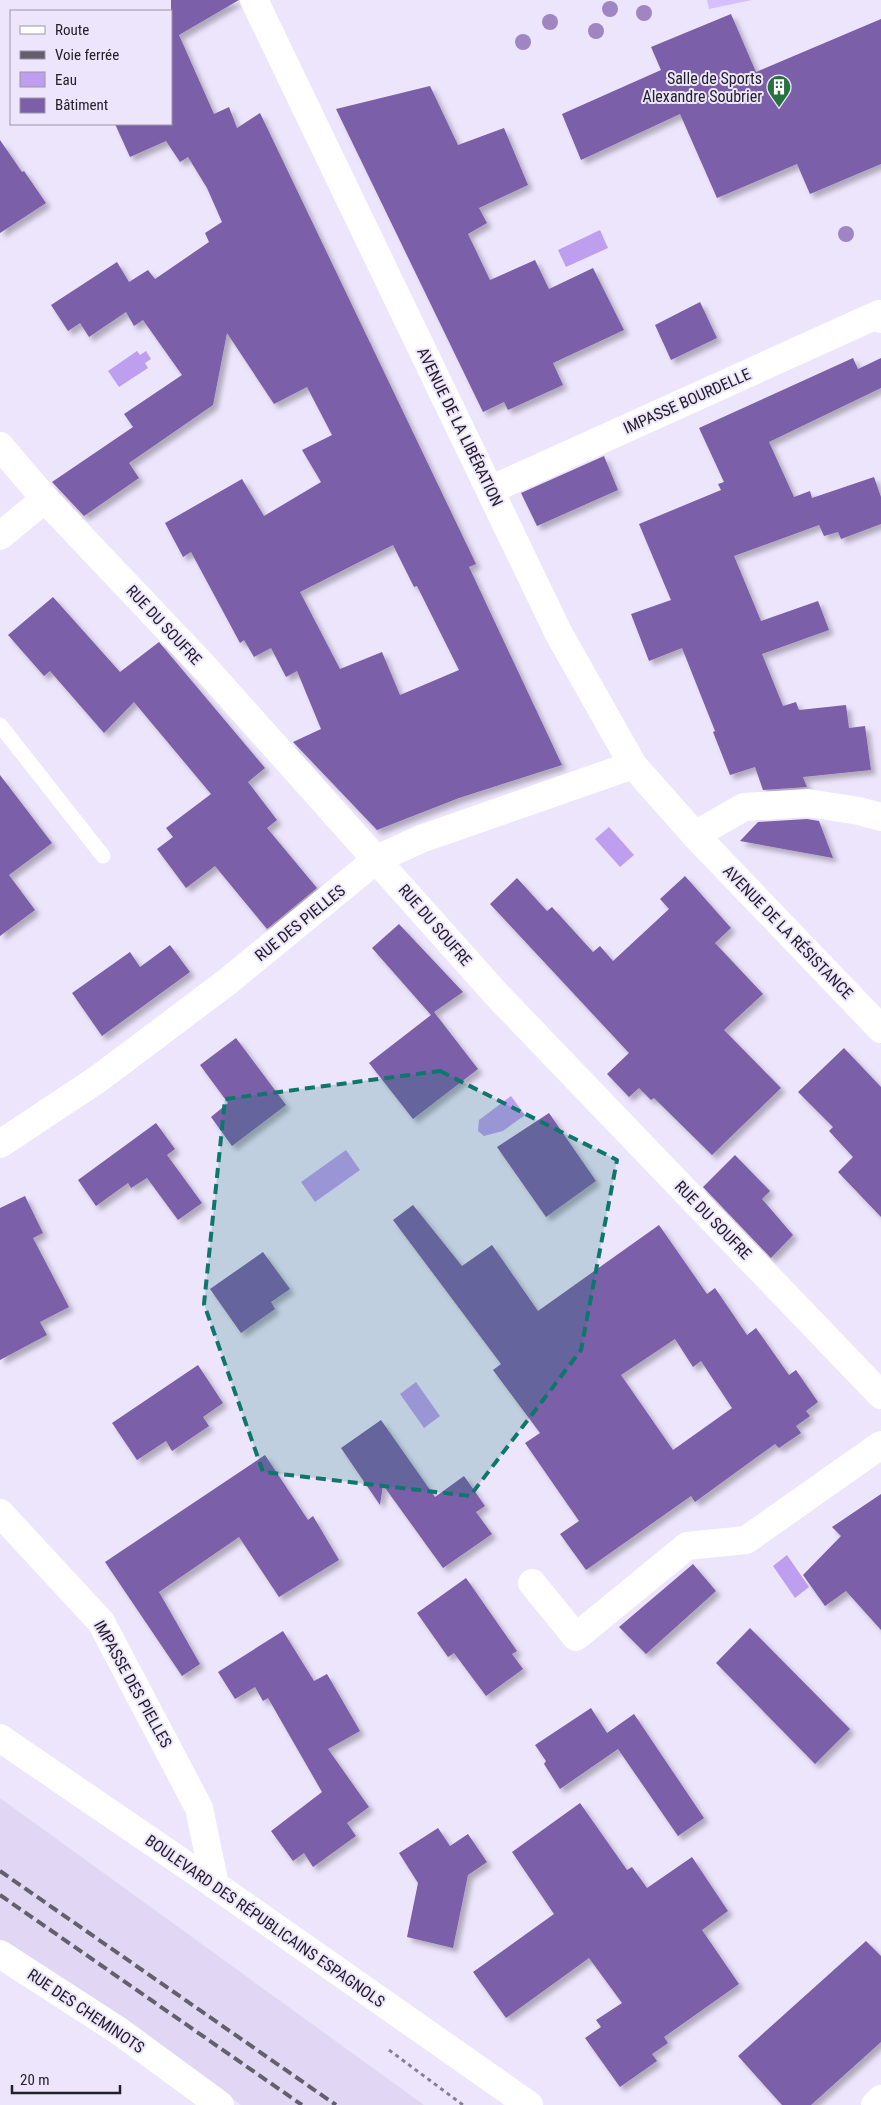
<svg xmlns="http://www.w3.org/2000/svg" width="881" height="2105" font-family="'Roboto Condensed',sans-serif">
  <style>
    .built { fill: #e1d7f5 }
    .green { fill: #d6bffd }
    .water { fill: #bd9eef }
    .building { fill: #7c5ea9; fill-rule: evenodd; filter: url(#shadow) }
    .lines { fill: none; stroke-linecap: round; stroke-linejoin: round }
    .path { stroke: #868190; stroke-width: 3; stroke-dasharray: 4 4; stroke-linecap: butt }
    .lane { stroke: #fff; stroke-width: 15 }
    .street { stroke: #fff; stroke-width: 28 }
    .secondary { stroke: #fff; stroke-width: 28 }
    .rail { stroke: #635f6c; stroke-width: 4; stroke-dasharray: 10 5; stroke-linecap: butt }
    .tree { fill: #9f85c2 }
    .marked { fill: #0f766e; fill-opacity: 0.2; stroke: #0f766e; stroke-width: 4; stroke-dasharray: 10 6; stroke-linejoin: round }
    .labels { text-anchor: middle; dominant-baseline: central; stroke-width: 4; stroke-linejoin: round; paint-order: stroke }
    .poi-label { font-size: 16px; fill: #222028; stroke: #ede5fc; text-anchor: end }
    .street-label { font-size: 16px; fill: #222028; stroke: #ede5fc }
  </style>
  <defs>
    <filter id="shadow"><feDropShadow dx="4.5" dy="4.5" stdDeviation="2.5" flood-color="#0004"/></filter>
  </defs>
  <rect width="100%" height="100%" fill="#ede5fc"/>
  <polygon class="built" points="0,1798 424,2105 241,2105 174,2057 0,1942"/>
  <polygon class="green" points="707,0 752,0 709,9"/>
  <g class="water">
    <polygon points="600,230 608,248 566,267 558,250"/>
    <polygon points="137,351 140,355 146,351 151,359 145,363 148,368 119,387 108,371"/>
    <polygon points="609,827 634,855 620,867 595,839"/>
    <polygon points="511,1096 525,1115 503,1131 484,1136 478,1131 479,1120"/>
    <polygon points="346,1150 360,1170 315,1202 301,1182"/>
    <polygon points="416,1382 440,1416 424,1428 400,1394"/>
    <polygon points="787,1555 809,1587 795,1598 773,1566"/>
  </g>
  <g class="building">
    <path d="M 171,0 L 239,0 L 179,35 L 214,114 L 229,107 L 237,128 L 260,113 L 476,564 L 469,567 L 562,765 L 459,798 L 377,830 L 293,742 L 321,729 L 297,671 L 286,677 L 271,648 L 254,657 L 244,640 L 240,643 L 191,552 L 183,557 L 165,523 L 242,479 L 264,516 L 321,482 L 302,450 L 332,435 L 307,387 L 274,404 L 227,333 L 213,405 L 129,463 L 139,478 L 84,516 L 52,482 L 133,427 L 124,414 L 182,375 L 143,320 L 134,326 L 126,312 L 89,337 L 80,323 L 68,331 L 51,305 L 117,262 L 129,282 L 148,270 L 155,279 L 209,242 L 205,233 L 222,222 L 207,188 L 188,157 L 180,162 L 166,141 L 130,157 L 115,124 L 171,124 ZM 393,545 L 414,587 L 417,586 L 459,670 L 400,695 L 382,652 L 340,669 L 300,592 Z"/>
    <polygon points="731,14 756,72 881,19 881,164 810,194 797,164 717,198 680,114 581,160 562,114 661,70 651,47"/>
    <polygon points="430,86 458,145 504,128 528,185 479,208 487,223 468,234 490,280 535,260 549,289 593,268 624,330 553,363 563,385 508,410 504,402 483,412 336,109"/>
    <polygon points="0,140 22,172 24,171 46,203 0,233"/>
    <polygon points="700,302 717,338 671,360 655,325"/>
    <polygon points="853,358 858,369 881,358 881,388 769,442 794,497 810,491 812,498 874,477 881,497 881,524 841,539 838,532 824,536 819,525 734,556 761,621 818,601 829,630 762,654 783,706 796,702 799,710 846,705 849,728 865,726 871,770 803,777 807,787 763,790 755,767 730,775 713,732 715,731 682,648 649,661 631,614 671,600 639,524 721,490 718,484 724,482 699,428"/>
    <polygon points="604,456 618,490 537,526 521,493"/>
    <polygon points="53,597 120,672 159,642 265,768 248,782 277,820 267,828 317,888 267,929 215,866 186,888 157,849 173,837 166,828 211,794 134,702 104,733 50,671 44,676 8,635"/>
    <polygon points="0,775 52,843 9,875 35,910 0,936"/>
    <polygon points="807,819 819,821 833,858 740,841 758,822"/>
    <polygon points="685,876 731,928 715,943 763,994 724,1030 781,1088 712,1155 654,1098 651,1100 639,1088 629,1097 607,1074 629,1053 490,904 517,878 547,911 552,907 593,952 600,946 613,961 669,909 660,899"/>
    <polygon points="399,924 463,992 434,1012 478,1069 413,1119 369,1063 431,1015 372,948"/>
    <polygon points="170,945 190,972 102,1036 72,993 130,952 140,967"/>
    <polygon points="236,1038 286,1105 232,1146 211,1117 228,1103 200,1065"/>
    <polygon points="844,1048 881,1087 881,1217 838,1172 853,1157 829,1131 833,1127 798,1092"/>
    <polygon points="549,1113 596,1181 546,1217 497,1147"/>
    <polygon points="156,1123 175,1149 167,1155 202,1203 178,1220 147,1178 131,1188 128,1183 96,1206 78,1180"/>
    <polygon points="735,1155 770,1191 762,1199 793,1235 771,1258 703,1187"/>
    <polygon points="25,1196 43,1233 33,1238 69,1307 40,1322 47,1335 0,1360 0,1208"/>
    <path d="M 413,1205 L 462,1266 L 492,1245 L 538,1311 L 659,1225 L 707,1294 L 715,1288 L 747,1335 L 756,1328 L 789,1375 L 796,1370 L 818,1402 L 806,1411 L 810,1416 L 796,1426 L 801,1433 L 779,1448 L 775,1444 L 695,1502 L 691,1496 L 586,1570 L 560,1534 L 579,1521 L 525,1443 L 540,1433 L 493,1370 L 501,1364 L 393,1220 ZM 675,1339 L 693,1367 L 701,1361 L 732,1408 L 673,1450 L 621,1375 Z"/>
    <polygon points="263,1252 290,1289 271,1302 275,1309 241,1333 210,1289"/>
    <polygon points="198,1365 223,1403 203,1417 209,1426 172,1451 166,1441 137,1460 112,1423"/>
    <polygon points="381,1420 435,1497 464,1476 485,1506 476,1512 492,1534 443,1568 383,1485 380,1505 341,1448"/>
    <polygon points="265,1455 308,1520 313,1516 339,1560 279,1597 239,1537 159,1592 200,1664 182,1676 105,1562"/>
    <polygon points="881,1494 881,1630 846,1591 825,1606 803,1575 841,1536 832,1527"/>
    <polygon points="693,1564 716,1591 646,1654 619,1627"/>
    <polygon points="466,1578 517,1651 512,1654 523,1669 486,1696 454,1653 448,1657 417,1613"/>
    <polygon points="750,1628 850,1729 815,1764 716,1663"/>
    <polygon points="283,1631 314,1681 327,1674 360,1731 328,1749 369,1807 347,1823 356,1836 313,1867 304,1853 293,1861 271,1831 322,1792 268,1698 263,1701 255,1687 235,1699 218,1672"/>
    <polygon points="591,1708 607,1733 634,1714 704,1818 678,1836 609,1736 618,1749 560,1789 544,1764 546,1761 535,1745"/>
    <polygon points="580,1803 627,1870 632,1867 647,1888 692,1857 728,1911 702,1930 739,1984 664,2037 668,2043 652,2054 657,2061 620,2087 585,2038 601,2027 596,2020 622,2003 589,1958 506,2018 473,1972 554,1914 512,1852"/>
    <polygon points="438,1828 450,1846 468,1834 487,1862 468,1875 453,1948 407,1937 418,1883 399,1853"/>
    <polygon points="866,1941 881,1956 881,2042 811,2105 782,2105 738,2056"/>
  </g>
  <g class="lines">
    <polyline class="path" points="389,2050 463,2105"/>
    <polyline class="lane" points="0,725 103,856"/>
    <g class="street">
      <polyline points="0,446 45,499 206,669 497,995 881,1395"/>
      <polyline points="490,490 879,314 881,319"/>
      <polyline points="0,536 45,499"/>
      <polyline points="695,835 744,807 808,803 859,811 881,817"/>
      <polyline points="0,1144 98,1079 227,982 377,859 421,839 633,765"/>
      <polyline points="0,1513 101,1622 199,1808 215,1885"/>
      <polyline points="532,1583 576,1637 687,1546 746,1540 881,1445"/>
      <polyline points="0,1738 215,1885 529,2105"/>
      <polyline points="0,1954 119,2031 220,2105"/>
      <polyline points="875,2105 881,2099"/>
    </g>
    <polyline class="secondary" points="254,0 559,634 633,765 695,835 881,1029"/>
    <g class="rail">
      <polyline points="0,1871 336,2105"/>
      <polyline points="0,1895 302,2105"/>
    </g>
  </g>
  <g class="tree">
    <circle cx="610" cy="9" r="8"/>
    <circle cx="644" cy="13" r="8"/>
    <circle cx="550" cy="22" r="8"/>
    <circle cx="596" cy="31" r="8"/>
    <circle cx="523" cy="42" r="8"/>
    <circle cx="846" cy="234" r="8"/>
  </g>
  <path class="marked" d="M 440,1071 L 617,1160 L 581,1350 L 470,1496 L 263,1472 L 204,1304 L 225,1099 Z"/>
  <defs>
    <symbol id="building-pin" viewBox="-11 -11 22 30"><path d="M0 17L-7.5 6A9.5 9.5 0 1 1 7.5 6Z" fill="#26713f" stroke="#ede5fc"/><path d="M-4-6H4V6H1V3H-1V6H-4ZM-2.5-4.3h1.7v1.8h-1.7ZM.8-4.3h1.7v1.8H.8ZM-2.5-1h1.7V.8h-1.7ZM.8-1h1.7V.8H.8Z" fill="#fff"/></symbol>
  </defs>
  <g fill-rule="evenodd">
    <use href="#building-pin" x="765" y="73" width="28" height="38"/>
  </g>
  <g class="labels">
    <g class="poi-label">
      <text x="762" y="78">Salle de Sports<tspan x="762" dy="18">Alexandre Soubrier</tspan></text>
    </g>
    <g class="street-label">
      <text transform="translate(687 401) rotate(-24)">IMPASSE BOURDELLE</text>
      <text transform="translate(460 427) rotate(64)">AVENUE DE LA LIBÉRATION</text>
      <text transform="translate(164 625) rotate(47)">RUE DU SOUFRE</text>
      <text transform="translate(300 923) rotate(-39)">RUE DES PIELLES</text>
      <text transform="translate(435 925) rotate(49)">RUE DU SOUFRE</text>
      <text transform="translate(788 932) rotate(46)">AVENUE DE LA RÉSISTANCE</text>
      <text transform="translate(713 1220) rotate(46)">RUE DU SOUFRE</text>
      <text transform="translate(133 1684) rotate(61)">IMPASSE DES PIELLES</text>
      <text transform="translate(265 1921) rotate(35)">BOULEVARD DES RÉPUBLICAINS ESPAGNOLS</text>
      <text transform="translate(86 2011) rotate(34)">RUE DES CHEMINOTS</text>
    </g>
  </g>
  <rect x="10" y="10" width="162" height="115" fill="#ede5fc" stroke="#9c96a7"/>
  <rect x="20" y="26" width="25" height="8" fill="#ffffff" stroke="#9c96a7"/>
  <text x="55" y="35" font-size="15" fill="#222028">Route</text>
  <rect x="20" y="51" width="25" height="8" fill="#635f6c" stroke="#9c96a7"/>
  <text x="55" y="60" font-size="15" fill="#222028">Voie ferrée</text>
  <rect x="20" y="72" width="25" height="15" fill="#bd9eef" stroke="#9c96a7"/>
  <text x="55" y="85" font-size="15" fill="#222028">Eau</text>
  <rect x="20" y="98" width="25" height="15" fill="#7c5ea9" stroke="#9c96a7"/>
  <text x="55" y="110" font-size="15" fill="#222028">Bâtiment</text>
  <path d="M12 2085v8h108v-8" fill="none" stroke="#222028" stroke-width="2.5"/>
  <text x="20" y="2085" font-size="15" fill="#222028" stroke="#ede5fc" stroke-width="4" paint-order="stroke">20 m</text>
</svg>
